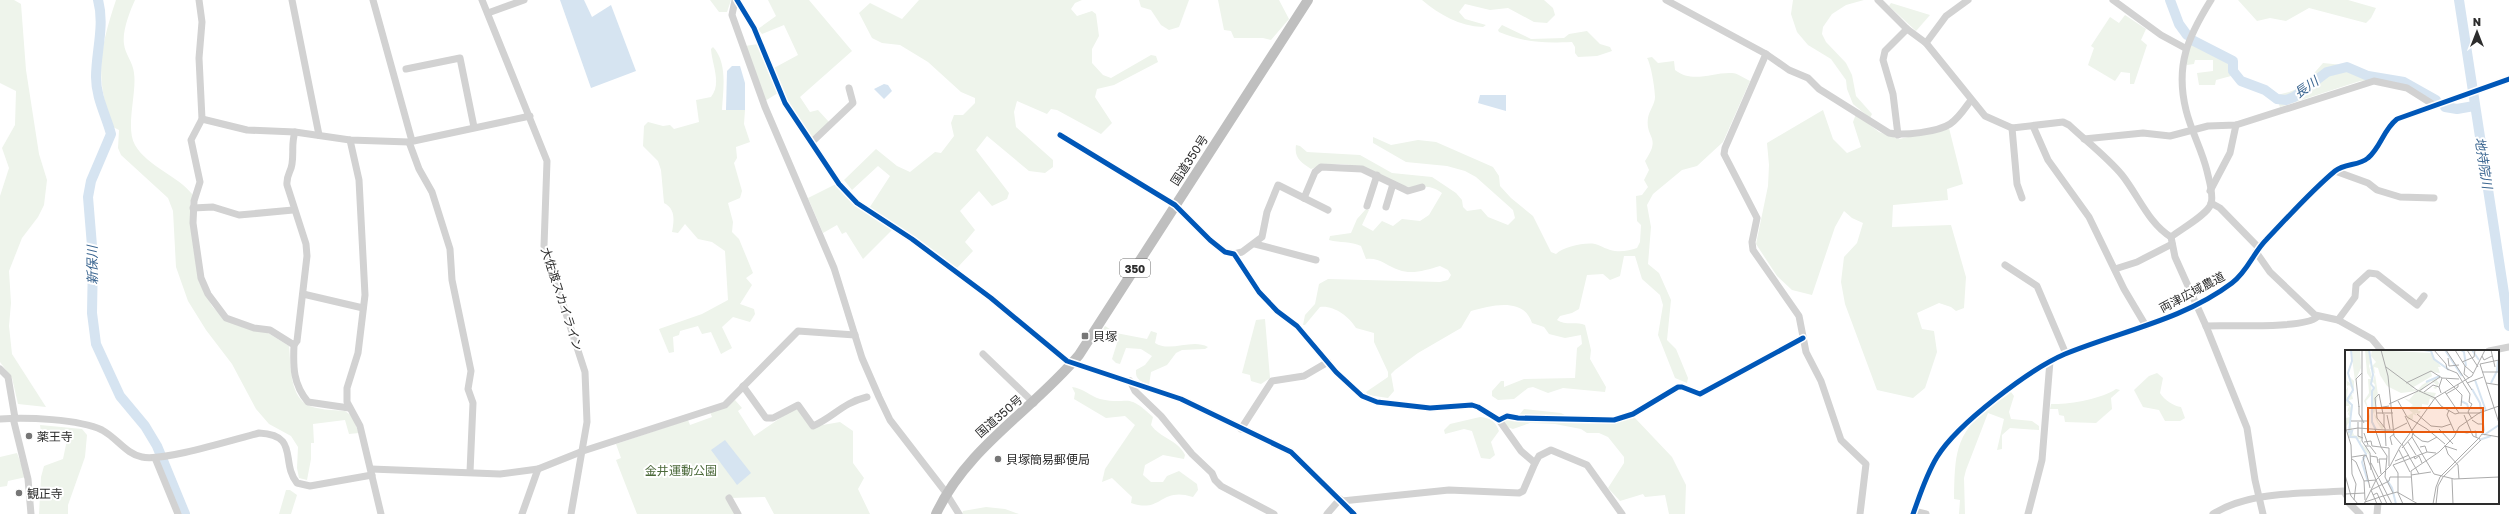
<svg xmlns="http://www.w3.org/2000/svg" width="2509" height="514" font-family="'Golos Text','Noto Sans JP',sans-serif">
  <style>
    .green { fill: #eef4eb }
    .water { fill: #d6e4f1 }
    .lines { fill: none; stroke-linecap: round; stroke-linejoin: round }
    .river { stroke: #d6e4f1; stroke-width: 10 }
    .minor { stroke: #d2d2d2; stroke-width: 7 }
    .highway { stroke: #bfbfbf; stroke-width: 10 }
    .cycleway-casing { stroke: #fff; stroke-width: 8 }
    .cycleway { stroke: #0057b8; stroke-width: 5 }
    .poi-dot { fill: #767676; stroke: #fff; stroke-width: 1.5 }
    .labels { text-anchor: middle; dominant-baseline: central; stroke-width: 4; stroke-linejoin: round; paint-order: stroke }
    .shield { fill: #fff; stroke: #6c6c6c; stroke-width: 1 }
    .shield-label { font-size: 11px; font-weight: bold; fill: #2d2d2d }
    .street-label { font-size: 12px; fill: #2d2d2d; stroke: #fff }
    .poi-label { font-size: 12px; fill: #2d2d2d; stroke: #fff; text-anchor: start }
    .park-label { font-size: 12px; fill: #4b693a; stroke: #fff }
    .water-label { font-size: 13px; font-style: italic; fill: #3a6590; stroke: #fff }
    .inset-river { fill: none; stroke: #d6e4f1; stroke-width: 2 }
    .inset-road { fill: none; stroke: #ababab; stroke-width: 1 }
    .view { fill: #e8590c; fill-opacity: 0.15; stroke: #e8590c; stroke-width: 2 }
    .inset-edge { fill: none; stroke: #2d2d2d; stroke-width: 2 }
  </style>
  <rect width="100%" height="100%" fill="#fff"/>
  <g class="green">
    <polygon points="0,0 14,0 21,4 26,70 39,154 47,180 44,205 38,217 22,238 9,271 11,303 9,326 12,354 46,407 18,404 12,378 0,362 0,196 9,168 2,148 15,125 16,91 0,83"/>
    <path d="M 116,0 L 135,0 C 130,11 122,31 124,44 C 125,54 133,62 134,73 C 137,93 125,128 135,145 C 148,167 177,175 193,195 L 190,203 L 193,245 L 199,282 L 212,306 L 226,321 L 268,333 L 289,346 C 291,363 289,393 306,404 C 315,410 334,410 345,411 L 352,416 L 359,433 L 349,434 L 345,420 L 313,424 L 314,443 L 311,443 L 311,459 L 307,480 L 299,478 L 297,468 L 298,447 L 291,436 L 269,424 L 256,409 L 232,364 L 206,330 L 188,301 L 176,267 L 173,211 L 168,198 L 121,155 L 118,148 L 119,130 L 113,127 C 94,78 100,48 116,0 Z"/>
    <polygon points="710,0 731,0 727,12 719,12"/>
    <polygon points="768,0 809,0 852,51 800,97 810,112 818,110 829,122 813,138 787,101 774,68 798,55 784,25 762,34 758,29 776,16"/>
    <polygon points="919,0 1082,0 1075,3 1071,9 1077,16 1092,11 1096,14 1099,36 1092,49 1092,63 1103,75 1111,78 1151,55 1156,56 1158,62 1114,85 1097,89 1095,97 1112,123 1101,134 1057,110 1051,109 1047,114 1017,101 1014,112 1016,127 1053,160 1053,167 1045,173 1029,171 987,136 976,150 1009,193 1007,199 992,206 979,191 960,211 975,230 965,242 973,251 957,268 897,225 863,259 846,232 842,234 837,225 823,233 808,198 836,184 866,213 890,176 878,166 852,190 844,180 876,149 897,166 910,172 935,152 941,153 954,136 951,123 954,115 963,115 975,103 975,98 961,92 928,62 900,45 882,43 872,38 859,13 870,3 902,19"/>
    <polygon points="1139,0 1189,0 1179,27 1169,30 1161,25 1151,10 1141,7"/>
    <polygon points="1218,0 1279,0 1289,19 1271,40 1263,38 1234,38 1231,31 1224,30"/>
    <path d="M 1422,0 L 1544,0 L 1553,8 L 1555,15 L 1547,23 L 1534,22 L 1508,8 L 1490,10 L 1465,4 L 1459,12 L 1465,19 L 1486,25 L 1483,27 C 1459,26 1440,15 1422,0 Z"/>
    <polygon points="1793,0 1864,0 1846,5 1832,14 1823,27 1822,34 1826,42 1846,63 1852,75 1856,96 1872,114 1870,118 1853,104 1847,89 1846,80 1831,59 1808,45 1797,32 1791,14"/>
    <polygon points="2238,0 2348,0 2376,8 2371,18 2366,23 2309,8 2286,21 2270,18 2257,21"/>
    <polygon points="1891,3 1930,15 1916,31 1889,6"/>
    <polygon points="2125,15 2146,29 2141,40 2147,45 2134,84 2130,84 2130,73 2121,72 2115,81 2088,65 2094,48 2091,46 2110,17 2119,23"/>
    <path d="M 1502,25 L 1531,39 L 1564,38 L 1569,34 L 1587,31 L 1600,44 L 1610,47 L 1612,51 L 1597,56 L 1578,57 L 1575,53 L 1575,47 L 1572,42 C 1543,43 1526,43 1499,32 L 1498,30 Z"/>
    <polygon points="2191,42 2229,61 2231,76 2216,80 2215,85 2199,85 2197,73 2213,71 2213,60 2195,60 2194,64 2187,65 2186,59"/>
    <polygon points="758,44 778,93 765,101 745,46"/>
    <path d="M 713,47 C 728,63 723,90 722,110 L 745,110 L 744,124 L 750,142 L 736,147 L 737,158 L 734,163 L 742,191 L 740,198 L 728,203 L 733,222 L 732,232 L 739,239 L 753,273 L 746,278 L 752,285 L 740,304 L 754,309 L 755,314 L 750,322 L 733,317 L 722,327 L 732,348 L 721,354 L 711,332 L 702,334 L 698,326 L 680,331 L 679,335 L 673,337 L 674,352 L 669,353 L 659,329 L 702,314 L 728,300 L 725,251 L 712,242 L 698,239 L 685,224 L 678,233 L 672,232 C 674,221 676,209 664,203 L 661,170 L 658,161 L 643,146 L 644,126 L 648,122 L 663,126 L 670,125 L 674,129 L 699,122 L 696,100 L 711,97 C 722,83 712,65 711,49 Z"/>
    <path d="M 1652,57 L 1658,63 L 1674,61 L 1675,70 C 1693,84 1712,72 1732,73 C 1737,73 1744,78 1750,81 L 1723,142 L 1697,166 L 1682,170 L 1653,194 L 1647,205 L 1651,227 L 1648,264 L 1659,273 L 1671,300 L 1667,340 L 1676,349 L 1688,378 L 1687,383 L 1675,378 L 1658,335 L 1663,305 L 1660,295 L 1642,279 L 1635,256 L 1624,256 L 1620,276 L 1610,280 L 1603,274 L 1587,275 L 1579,309 L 1572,313 L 1560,316 L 1557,320 C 1566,326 1575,321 1585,325 L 1591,350 L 1590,359 L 1606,387 L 1605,392 L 1563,388 L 1548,393 L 1533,387 L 1528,388 L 1514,399 L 1498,400 L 1492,396 L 1492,391 L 1501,381 L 1504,381 L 1504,387 L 1524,379 L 1575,378 L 1577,348 L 1582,344 L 1581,335 L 1565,338 L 1549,334 L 1544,327 L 1532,323 C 1524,297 1492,305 1471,311 L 1461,328 L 1418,353 L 1395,370 L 1391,374 L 1394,391 L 1388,398 L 1368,395 L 1366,392 L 1388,377 L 1388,372 L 1374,342 L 1374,333 L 1356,328 C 1349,316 1333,305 1320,307 L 1305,325 L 1303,325 L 1305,315 L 1315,304 L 1319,284 L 1328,279 L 1440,282 L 1448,280 L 1451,275 L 1448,270 L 1440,266 C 1426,270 1412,275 1399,270 C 1387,266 1379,257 1366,259 L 1361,246 C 1351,241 1340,243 1329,240 L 1330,236 L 1351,233 L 1357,219 L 1366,209 L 1369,210 L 1362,225 L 1373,231 L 1382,221 L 1393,226 L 1402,219 L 1420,221 L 1429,215 L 1442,193 C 1427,182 1419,190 1404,186 C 1397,185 1389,179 1382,176 C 1359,164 1335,160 1311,169 C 1301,162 1294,158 1296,145 L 1300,146 L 1307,152 L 1360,155 L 1392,173 L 1432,177 L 1456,193 L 1462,200 L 1463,207 L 1467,211 L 1481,209 L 1488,217 L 1508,225 L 1515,218 L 1513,210 L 1476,177 L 1465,171 L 1447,166 L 1406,162 L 1373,143 L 1373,137 L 1391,145 L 1418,140 L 1436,142 L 1493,167 L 1499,176 L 1500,186 L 1511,198 L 1533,216 L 1551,252 L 1556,254 C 1563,247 1585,242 1595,244 C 1602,246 1607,250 1615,251 C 1623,252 1631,250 1637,248 L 1640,242 L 1641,225 L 1637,221 L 1636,196 L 1642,195 L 1648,187 L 1644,180 L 1649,170 L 1645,161 C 1662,136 1645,139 1648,118 C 1649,111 1655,104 1655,97 C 1655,89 1651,64 1647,58 Z"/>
    <path d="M 2323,63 L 2353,66 L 2373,75 L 2372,80 L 2360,81 L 2280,107 L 2275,95 C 2303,91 2306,82 2323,63 Z"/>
    <polygon points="1823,110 1833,139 1847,153 1861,147 1853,122 1856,114 1879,132 1899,139 1949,128 1963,184 1947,189 1948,200 1893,205 1892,227 1951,225 1966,277 1964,308 1956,311 1951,307 1939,303 1917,313 1922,329 1934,331 1937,352 1925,388 1913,398 1877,390 1845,304 1841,282 1844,257 1857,243 1863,223 1852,218 1844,211 1835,227 1812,295 1792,290 1777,276 1756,244 1768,186 1769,165 1767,143"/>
    <polygon points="1265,319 1270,378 1261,384 1251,381 1250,375 1242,373 1256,320"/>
    <path d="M 1105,326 L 1116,333 L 1147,339 L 1151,331 L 1157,333 L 1155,343 C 1170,353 1192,338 1208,347 L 1205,349 L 1182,350 L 1176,353 L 1167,365 L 1151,372 L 1149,385 C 1141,381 1135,380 1136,370 L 1145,365 L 1152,356 L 1141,349 L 1126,348 L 1120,364 L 1116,363 L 1112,359 L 1117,343 L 1107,339 L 1106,335 L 1101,333 Z"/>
    <path d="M 2157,373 L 2163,378 L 2160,393 C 2164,400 2174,406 2181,407 L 2185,418 L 2180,421 L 2165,421 L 2159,410 L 2143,407 L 2134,390 L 2149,376 Z"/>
    <path d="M 1072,387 C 1083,388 1090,396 1100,399 C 1130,406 1125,391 1153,417 L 1151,425 C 1160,438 1178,440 1185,455 L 1184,459 L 1163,455 L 1145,465 L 1143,475 L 1151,482 L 1163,482 L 1167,476 L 1179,471 L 1197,484 L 1198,490 L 1193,497 C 1160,486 1162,514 1131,503 L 1132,497 L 1112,478 L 1102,482 L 1105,469 L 1135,425 L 1125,416 L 1106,418 L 1074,399 L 1075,393 Z"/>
    <path d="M 2116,389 L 2120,390 L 2111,398 L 2112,409 L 2096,423 L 2065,422 L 2064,416 L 2059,415 L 2058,409 L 2050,409 L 2051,404 C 2067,405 2102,399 2116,389 Z"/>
    <path d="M 2011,392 L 2014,396 L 2009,412 L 2011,419 L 2032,421 L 2039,426 L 2039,430 L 2010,428 L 2002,435 L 2002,449 L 1997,450 L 2004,419 L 1988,413 L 1966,470 L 1964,478 L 1965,514 L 1959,514 L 1960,500 L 1954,499 C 1955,456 1954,435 1990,406 C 1997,401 2005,398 2011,392 Z"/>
    <polygon points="735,400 742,408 738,411 754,436 795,408 798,409 811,427 840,422 853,431 853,463 864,478 858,489 870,514 774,514 765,497 730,498 735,514 637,514 616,460 621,458 616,444 688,420 690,425 712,417 710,412 726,406"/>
    <polygon points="1524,409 1561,413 1576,421 1612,422 1635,418 1672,457 1686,485 1685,514 1669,514 1665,495 1645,497 1643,494 1620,501 1608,488 1624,463 1624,457 1608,437 1599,433 1587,433 1581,429 1555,424 1530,423 1513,429 1507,427 1504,421 1506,419 1515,420"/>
    <path d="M 1480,417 C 1491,418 1495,421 1499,431 L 1491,442 L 1495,455 L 1490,459 L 1481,458 L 1472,431 L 1464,429 L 1445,434 L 1444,430 L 1450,424 Z"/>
    <polygon points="40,425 82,429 87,435 85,457 68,505 68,514 39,514 41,477 44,466 63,459 68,435 41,432"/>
    <polygon points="17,453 26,477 8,481 7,486 0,487 0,457"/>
    <polygon points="286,490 290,490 297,495 291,514 279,514"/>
    <polygon points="986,507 1005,509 1019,514 962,514 963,511"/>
  </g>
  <g class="water">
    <polygon points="560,0 584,0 592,17 611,5 636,71 591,88"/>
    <polygon points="732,66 740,66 745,83 745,110 726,110 727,71"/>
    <polygon points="884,84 888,85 892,91 884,99 874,89"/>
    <polygon points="1480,95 1506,95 1506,111 1478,103"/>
    <polygon points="725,440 751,473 737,485 711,450"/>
  </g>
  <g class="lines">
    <g class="river">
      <path d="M 98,0 C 105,25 96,52 96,77 C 96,98 106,115 111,134 L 91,181 L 88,197 L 93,258 L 92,313 L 96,344 L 120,396 L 145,426 L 157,446 L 185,514"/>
      <polyline points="2170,0 2179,24 2187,35"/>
      <polyline points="2459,0 2509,326"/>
      <polyline points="2192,40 2233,61 2233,71 2241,81 2265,90 2277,99 2286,100 2294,97 2327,72 2347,67 2368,76 2404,82 2436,100"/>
      <polyline points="2445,107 2457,109 2474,106"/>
    </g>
    <g class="minor">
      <path d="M 199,0 L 202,22 L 199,58 L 202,119 L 191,140 L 200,182 L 194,201 L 193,223 L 201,278 L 208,294 L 226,318 L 254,328 L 270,330 L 294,345 C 293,367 293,384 308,402 L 349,408"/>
      <polyline points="292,0 319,135"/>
      <polyline points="373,0 412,141"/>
      <polyline points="482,0 547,161 544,246 585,372 587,422 571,514"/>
      <polyline points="735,0 732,15 765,107 834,268 862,358 879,397 890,420 944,490 959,514"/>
      <polyline points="737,0 754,28 785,103 839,184 857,203 912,239 991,298 1067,361 1181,399 1291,452 1354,514"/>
      <path d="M 1666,0 L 1766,54 L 1789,70 L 1808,78 L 1819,89 L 1889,133 C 1903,136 1938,132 1950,124 C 1959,118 1965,108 1971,100"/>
      <path d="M 1878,0 L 1907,29 L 1926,43 L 1985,116 L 2012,128 L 2063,122 L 2069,125 C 2086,141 2107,157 2122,175 C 2138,195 2149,224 2171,237"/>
      <polyline points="2113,0 2161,35 2185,48"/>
      <polyline points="488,13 524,0"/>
      <polyline points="1926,43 1946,16 1968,0"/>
      <polyline points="1766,54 1725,148 1724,154 1757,218 1752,242 1753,250 1799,316 1806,352 1821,381 1841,440 1866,464 1860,514"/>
      <polyline points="406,69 460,58 474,127"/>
      <polyline points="202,119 247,130 295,132 350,140 409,142 530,116"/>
      <polyline points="2033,126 2048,160 2089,217 2124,289 2146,326"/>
      <polyline points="2012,128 2017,184 2022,198"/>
      <polyline points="1060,135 1175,205 1210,240 1225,252 1234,254 1259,292 1277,311 1297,326 1336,372 1362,396 1377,402 1430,408 1472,405 1478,407 1499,420 1507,416 1518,418 1614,420 1633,414 1678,387 1682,387 1700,394 1803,338"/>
      <polyline points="1898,135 1893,94 1883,60 1885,51 1907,29"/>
      <polyline points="2084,139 2143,133 2170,136 2208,126 2236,125 2374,81 2407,88 2434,105"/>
      <polyline points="350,140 359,180 365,295 358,353 347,388 347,402 360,426 381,514"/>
      <polyline points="409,142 419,169 432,192 450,249 452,280 471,371 468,389 473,403 470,472"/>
      <polyline points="812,142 853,103 849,88"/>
      <polyline points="2335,171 2368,183 2377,190 2400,197 2434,198"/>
      <polyline points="2210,191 2230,153 2236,125"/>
      <polyline points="1304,198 1328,210"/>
      <polyline points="2211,203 2220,208 2258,247"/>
      <polyline points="1367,206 1377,175"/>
      <polyline points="1386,207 1393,184"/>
      <polyline points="193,208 213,207 239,215 293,210"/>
      <polyline points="2171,237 2175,257 2206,326 2247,428 2255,480 2263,514"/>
      <path d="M 2171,237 C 2181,229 2207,215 2211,204 C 2214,195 2209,180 2207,171 C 2202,150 2191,131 2186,110 C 2175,65 2188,37 2211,0"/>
      <polyline points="1255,244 1316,260"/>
      <polyline points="2256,252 2270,272 2315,315 2338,320 2372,339 2382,351"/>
      <polyline points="1234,254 1242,252 1262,237 1267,212 1278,185 1304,198 1315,172 1321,167 1362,169 1408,191 1422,187"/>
      <polyline points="2005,265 2037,286 2066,354"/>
      <polyline points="2115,269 2137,262 2172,244"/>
      <polyline points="303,294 363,308"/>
      <polyline points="2338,320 2355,297 2356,285 2369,273 2377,274 2417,305 2424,296"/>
      <path d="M 2206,326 C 2228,325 2304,329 2317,317"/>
      <path d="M 294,345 L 297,341 L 307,256 L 306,244 L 287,185 C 286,175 291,172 292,164 C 294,152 291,144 295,132"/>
      <polyline points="2489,351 2509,347"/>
      <polyline points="983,354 1034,403"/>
      <polyline points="0,369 8,377 15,418"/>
      <polyline points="1130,381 1135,391 1161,416 1192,454 1212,473 1215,480 1221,486 1274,514"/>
      <path d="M 743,386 L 766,418 L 773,418 L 798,405 L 813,426 C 834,417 842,403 867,397"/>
      <polyline points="13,418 28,479 31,514"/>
      <path d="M 0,419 C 26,417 79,419 102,430 C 117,438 126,454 142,457 C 162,462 235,439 259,433 C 300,435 280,462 297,483 L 310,486 L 372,475"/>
      <polyline points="1241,429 1272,381 1304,376 1328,362"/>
      <polyline points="155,458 178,514"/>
      <polyline points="1535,463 1539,456 1551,450 1587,465 1622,514"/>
      <polyline points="371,469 500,474 538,469 583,451 725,405 798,331 855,335"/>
      <polyline points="729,498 738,514"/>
      <polyline points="1342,501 1449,490 1519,493 1523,491 1535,463 1521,451 1499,420"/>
      <polyline points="2349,503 2360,514"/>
      <polyline points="1914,511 1926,514"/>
      <polyline points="522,514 538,469"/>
      <polyline points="1327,514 1340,499"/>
      <path d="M 1913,514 C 1920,495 1926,475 1937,457 C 1957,424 2030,369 2065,354 C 2121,331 2183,320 2232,283 C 2248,271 2253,253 2266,240 C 2288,217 2311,191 2335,171 C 2345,163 2359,166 2368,158 C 2381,147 2383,130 2397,119 L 2509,79"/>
      <polyline points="2028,514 2042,460 2050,361"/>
      <path d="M 2213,514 C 2249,491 2302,494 2344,491 L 2346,495"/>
      <polyline points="2377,514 2378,503"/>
    </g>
    <path class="highway" d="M 936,514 C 967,447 1033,410 1079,355 L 1308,0"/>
    <defs>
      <g id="cycleway">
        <polyline points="737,0 754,28 785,103 839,184 857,203 912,239 991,298 1067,361 1181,399 1291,452 1354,514"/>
        <polyline points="1060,135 1175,205 1210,240 1225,252 1234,254 1259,292 1277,311 1297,326 1336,372 1362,396 1377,402 1430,408 1472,405 1478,407 1499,420 1507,416 1518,418 1614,420 1633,414 1678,387 1682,387 1700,394 1803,338"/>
        <path d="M 1913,514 C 1920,495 1926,475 1937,457 C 1957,424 2030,369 2065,354 C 2121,331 2183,320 2232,283 C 2248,271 2253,253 2266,240 C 2288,217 2311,191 2335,171 C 2345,163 2359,166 2368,158 C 2381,147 2383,130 2397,119 L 2509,79"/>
      </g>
    </defs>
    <use href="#cycleway" class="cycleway-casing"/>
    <use href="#cycleway" class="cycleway"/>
  </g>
  <g class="poi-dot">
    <rect x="1081" y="332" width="8" height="8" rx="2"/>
    <circle cx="29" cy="436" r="4"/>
    <circle cx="998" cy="459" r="4"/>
    <circle cx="19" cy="493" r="4"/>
  </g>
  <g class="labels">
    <rect class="shield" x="1120" y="259" width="30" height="18" rx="3"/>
    <g class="shield-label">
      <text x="1135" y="268">350</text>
    </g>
    <g class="street-label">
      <text transform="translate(1189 160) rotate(-57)">国道350号</text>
      <text transform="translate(2192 292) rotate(-28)">両津広域農道</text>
      <text transform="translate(562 299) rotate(72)">大佐渡スカイライン</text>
      <text transform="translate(999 416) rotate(-41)">国道350号</text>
    </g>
    <g class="poi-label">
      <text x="1093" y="336">貝塚</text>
      <text x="37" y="436">薬王寺</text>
      <text x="1006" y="459">貝塚簡易郵便局</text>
      <text x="27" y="493">観正寺</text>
    </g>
    <g class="park-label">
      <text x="681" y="470">金井運動公園</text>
    </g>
    <g class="water-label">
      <text transform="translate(2306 87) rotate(-35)">長川</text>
      <text transform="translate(2484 163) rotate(81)">地持院川</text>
      <text transform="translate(92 265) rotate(-91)">新保川</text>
    </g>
  </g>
  <g transform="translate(2345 350)">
    <rect width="154" height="154" fill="#fff"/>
    <path d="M 6,0 L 15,0 L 16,18 L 10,31 ZM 20,0 L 24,0 L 26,10 L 24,16 L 28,31 L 30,24 L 25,18 L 31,12 L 26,6 L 27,0 L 86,3 L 96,17 L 93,17 L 95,23 L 86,22 L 87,26 L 67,38 L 72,41 L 56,43 L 42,36 L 35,25 L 33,18 L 29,17 L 33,45 L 29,64 L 32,67 L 33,72 L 39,77 L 37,80 L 32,72 L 28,62 L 27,41 L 30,35 L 28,32 L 26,33 L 27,44 L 21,51 L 25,66 L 24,77 L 24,62 L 19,51 L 24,43 L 23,29 L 26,29 L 22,23 ZM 0,16 L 2,31 L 6,34 L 5,27 L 9,31 L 9,43 L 7,45 L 8,49 L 4,50 L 5,58 L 7,54 L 8,55 L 5,71 L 7,80 L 9,85 L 16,87 L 16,94 L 24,101 L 24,105 L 14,94 L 16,89 L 4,88 L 2,83 L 5,76 L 4,73 L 1,76 L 1,68 L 5,67 L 3,64 L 4,61 L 2,62 L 4,56 L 1,56 L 0,51 L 1,40 L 3,37 L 2,47 L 8,44 L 9,40 L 4,35 L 2,36 ZM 95,27 L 94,31 L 94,28 L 90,28 L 94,33 L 91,39 L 88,38 L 92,35 L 86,31 L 76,41 L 91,43 L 88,50 L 85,48 L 83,55 L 77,54 L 77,57 L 81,58 L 79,59 L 74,57 L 73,61 L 76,61 L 74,64 L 70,63 L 72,66 L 68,64 L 68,69 L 63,70 L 62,66 L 68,63 L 63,59 L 68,55 L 59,48 L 64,50 L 77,35 L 86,29 Z" fill="#eef4eb"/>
    <path class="inset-river" d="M 6,0 L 7,11 L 3,23 L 8,40 L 2,50 L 7,55 L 4,82 L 7,81 L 5,87 L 11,87 L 21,104 L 17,112 L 23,132M 24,0 L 28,25 L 26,34 L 29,38 L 27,41 L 27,72 L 31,80M 79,0 L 86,1 L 89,9 L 104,20M 100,0 L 117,26M 116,0 L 119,2 L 121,16M 127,0 L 134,10M 130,30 L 141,61M 81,32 L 95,26M 146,33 L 152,21 L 153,10M 127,39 L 135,53 L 139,80 L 137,85M 116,51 L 122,54 L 124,60M 139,85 L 154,75M 134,90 L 146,86M 42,130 L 47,138 L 51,154"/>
    <path class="inset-road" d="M 17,0 L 17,91 L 25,103 L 26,120M 36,0 L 43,26 L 49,86 L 56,94M 89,0 L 101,14 L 102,19 L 112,23 L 125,44 L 124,52 L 127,54 L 123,62 L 127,69M 101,0 L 127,40M 110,0 L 120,16 L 128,23M 122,0 L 133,17M 146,0 L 150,17M 137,6 L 139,10 L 147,6M 103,8 L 104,16 L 114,15M 154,10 L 135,14 L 154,73M 117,12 L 129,7 L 130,0M 120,16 L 119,24 L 124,28M 41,17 L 72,40 L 90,48 L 96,56 L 110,64 L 114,63M 137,22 L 154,22M 101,29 L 117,45 L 116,56M 61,33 L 86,21 L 97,28 L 114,29M 122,33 L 138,27M 141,33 L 154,35M 74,41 L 95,27M 79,42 L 88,35 L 94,37M 100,42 L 114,63 L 135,63M 96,43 L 94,37 L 97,28M 101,44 L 113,37 L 113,34M 0,51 L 1,79 L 6,95 L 7,124 L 11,134 L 9,150M 53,51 L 62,67 L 82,79 L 100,94M 44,54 L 73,41M 14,56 L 14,64 L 19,73M 14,57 L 11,29 L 17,23M 32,58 L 44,56M 104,60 L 102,65 L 110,83M 32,63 L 48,63M 38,64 L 34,44 L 30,48 L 32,68 L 40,78 L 41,96M 72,64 L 86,76 L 97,77 L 106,74M 42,65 L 45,79M 119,65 L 128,86 L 135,89M 60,66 L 69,85 L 77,91 L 83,92 L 92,87M 127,70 L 133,74 L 139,74M 6,71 L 23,71M 13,72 L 13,86 L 18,88M 39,77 L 39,64M 13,78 L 40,80M 30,79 L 36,97 L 42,106 L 40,127 L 48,143M 94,79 L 108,94M 1,80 L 13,78M 40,80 L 48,80 L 62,73M 111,81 L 122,83 L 131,81 L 131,87M 68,82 L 67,87 L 89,124 L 109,129 L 154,127M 19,83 L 23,95M 134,88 L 137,84 L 154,87M 0,92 L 0,115M 19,92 L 26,91 L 27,96 L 44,98 L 44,116M 63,92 L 71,105M 57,94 L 74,124M 47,95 L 45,87 L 49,84M 100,95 L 103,104 L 113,115 L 114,129M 20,96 L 25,96 L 31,104M 100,96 L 112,100M 75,97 L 80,96 L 82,102 L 91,103M 57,98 L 67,87M 54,100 L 65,122M 21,105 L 18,107 L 25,138M 25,106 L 32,107 L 33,113M 69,106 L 70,109 L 74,106 L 77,113M 7,107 L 20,105M 7,109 L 11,112 L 19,131 L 20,150M 50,111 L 64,105M 26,113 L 47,154M 48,115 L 53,123 L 53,143 L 58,154M 48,115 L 82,102M 36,124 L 34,109 L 42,109M 0,125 L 6,146 L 13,154M 66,125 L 86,122M 107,129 L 108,154M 19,131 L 31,130 L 21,105M 26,140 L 44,131 L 45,127 L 66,127M 26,140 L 32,154M 0,144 L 20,143M 28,145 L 32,143 L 37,154M 38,146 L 52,142 L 73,154M 68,150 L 66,121 L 94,102 L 109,87 L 114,77 L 134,63 L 154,56M 20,152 L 38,146M 19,154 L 31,130M 42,154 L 31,130 L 45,116 L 55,97 L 90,48 L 127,26 L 140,0M 88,154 L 91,137 L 95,127 L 134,88M 91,154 L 93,136 L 98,127 L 136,90"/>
    <path class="view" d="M 23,58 L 138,58 L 138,82 L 23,82 Z"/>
    <rect width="154" height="154" class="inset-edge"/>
  </g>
  <g transform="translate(2477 32)" stroke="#ffffff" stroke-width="3" paint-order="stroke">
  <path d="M0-3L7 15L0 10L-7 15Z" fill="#2d2d2d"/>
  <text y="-6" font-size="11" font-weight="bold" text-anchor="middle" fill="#2d2d2d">N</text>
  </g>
</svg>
